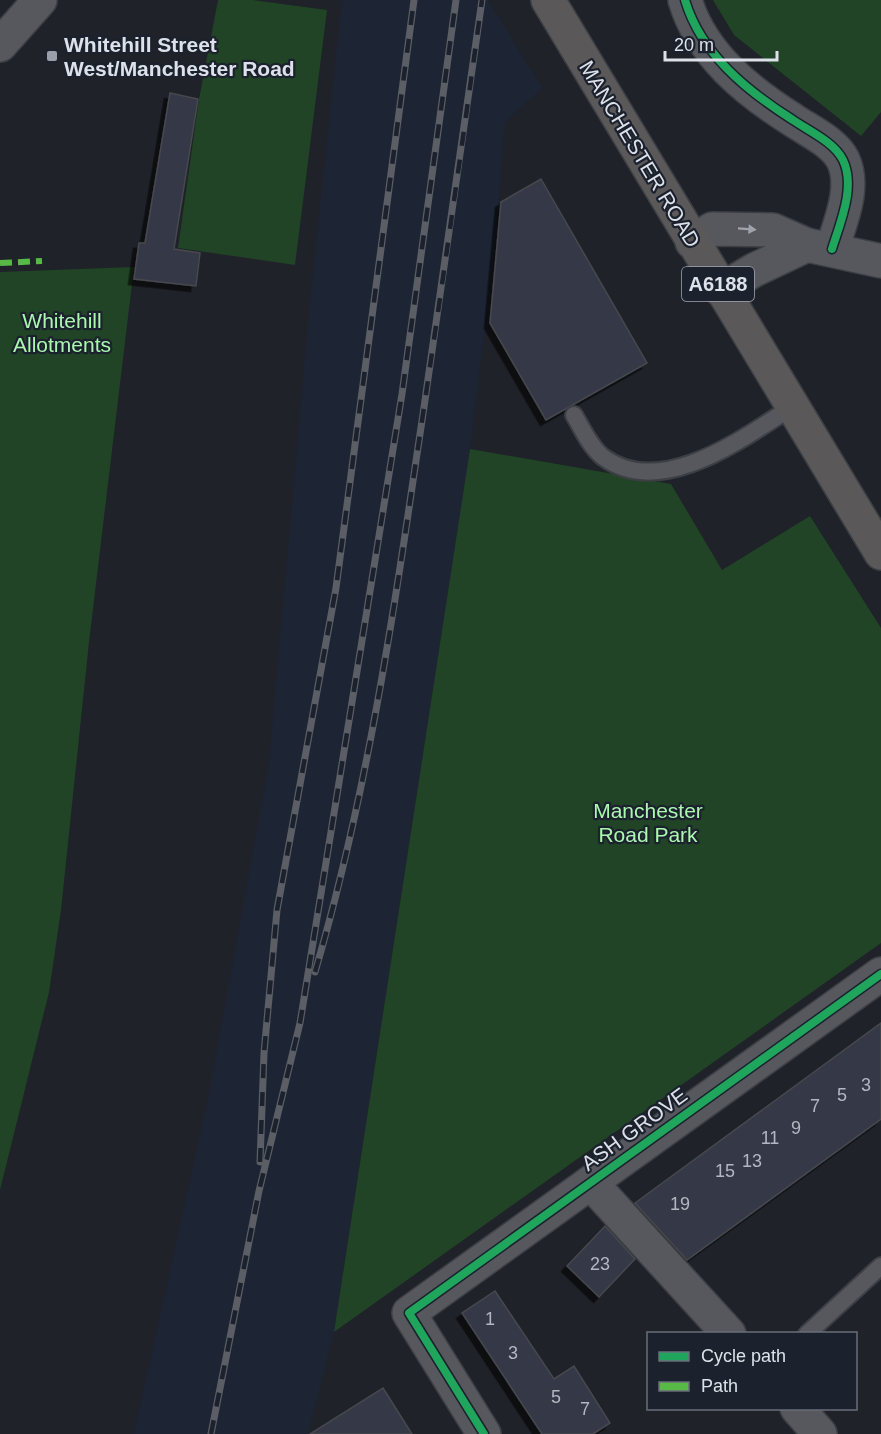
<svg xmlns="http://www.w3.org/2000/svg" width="881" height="1434" font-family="Helvetica,sans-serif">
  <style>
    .built { fill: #1d2535 }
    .green { fill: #214426 }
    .building { fill: #343946; stroke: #46484e; stroke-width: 1.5; filter: url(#shadow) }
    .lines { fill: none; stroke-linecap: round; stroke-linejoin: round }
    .service-casing { stroke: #3c3f44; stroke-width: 20 }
    .minor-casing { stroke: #3c3f44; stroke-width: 36 }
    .primary-casing { stroke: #3c3f44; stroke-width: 36 }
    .service { stroke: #56585e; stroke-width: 16 }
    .minor { stroke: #56585e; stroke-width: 33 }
    .primary { stroke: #5a5859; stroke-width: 33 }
    .rail-casing { stroke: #5b5e64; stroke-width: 7 }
    .rail { stroke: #1b212d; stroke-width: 4.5; stroke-dasharray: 14; stroke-linecap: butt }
    .quiet { stroke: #58b947; stroke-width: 6; stroke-dasharray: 12 6; stroke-linecap: butt }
    .cycleway-casing { stroke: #1b212d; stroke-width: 11 }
    .cycleway { stroke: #20a55d; stroke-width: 8 }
    .oneway { fill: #a0a3ab }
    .poi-dot { fill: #9a9ea6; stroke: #1b212d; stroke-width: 2 }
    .labels { text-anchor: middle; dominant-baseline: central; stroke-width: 4.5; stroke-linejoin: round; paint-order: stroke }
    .number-label { font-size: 18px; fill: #b3b7c1 }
    .shield { fill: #1b212d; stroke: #a3a7b1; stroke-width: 1.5 }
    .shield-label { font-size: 20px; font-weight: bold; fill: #dde1ea }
    .poi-label { font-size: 21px; font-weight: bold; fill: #dde1ea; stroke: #1b212d; text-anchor: start }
    .street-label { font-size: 21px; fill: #dde1ea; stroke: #1b212d }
    .park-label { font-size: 21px; fill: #abf7af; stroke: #1b212d }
  </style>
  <defs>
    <filter id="shadow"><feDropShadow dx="-5.5" dy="5.5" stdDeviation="0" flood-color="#0009"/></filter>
  </defs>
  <rect width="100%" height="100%" fill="#1f2229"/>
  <polygon class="built" points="342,0 488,0 542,88 505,122 493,263 470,449 334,1332 308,1434 134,1434 208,1099 269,763 310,301"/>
  <g class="green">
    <polygon points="218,0 252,0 327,10 295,265 178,248 199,99"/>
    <polygon points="713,0 881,0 881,112 861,136 734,35"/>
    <polygon points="134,267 89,642 61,910 49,992 0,1190 0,272"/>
    <polygon points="470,449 671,484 722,570 810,516 881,628 881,943 334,1332"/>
  </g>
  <g class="building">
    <polygon points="170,93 198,99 174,249 200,253 196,286 134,279 139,243 145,243"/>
    <polygon points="541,179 647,363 546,420 490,323 501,202"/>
    <polygon points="881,1023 881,1119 687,1260 635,1203"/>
    <polygon points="605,1226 635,1259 599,1297 567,1266"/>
    <polygon points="495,1291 554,1379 574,1366 610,1423 593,1434 542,1434 462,1313"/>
    <polygon points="383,1388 412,1434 310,1434"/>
  </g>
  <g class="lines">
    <defs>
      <g id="service">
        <path d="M 574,415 C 582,428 590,447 603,457 C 661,500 743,438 792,407"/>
        <polyline points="807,1334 881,1266"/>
      </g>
      <g id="minor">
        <path d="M 685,0 C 701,54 747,91 793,120 C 809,131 834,142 843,160 C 856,187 840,223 832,249"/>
        <polyline points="0,45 40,0"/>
        <polyline points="692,242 712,229 773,230 807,245 881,261"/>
        <polyline points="721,290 754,270 807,245"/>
        <polyline points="591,1183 729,1334"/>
        <polyline points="797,1408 820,1434"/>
        <polyline points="484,1434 409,1313 881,974"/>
      </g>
      <polyline id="primary" points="548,0 881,553"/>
    </defs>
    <use href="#service" class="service-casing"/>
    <use href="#minor" class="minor-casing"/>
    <use href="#primary" class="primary-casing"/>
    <use href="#service" class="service"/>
    <use href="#minor" class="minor"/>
    <use href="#primary" class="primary"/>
    <defs>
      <g id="rail">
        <path d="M 315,972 C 362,812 389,646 413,481 C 437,321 460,161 482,0"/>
        <polyline points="260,1162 264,1053 277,910 336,588 414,0"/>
        <polyline points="211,1434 259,1191 300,1023 402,394 456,0"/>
      </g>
    </defs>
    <use href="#rail" class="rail-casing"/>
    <use href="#rail" class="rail"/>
    <polyline class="quiet" points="0,263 42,261"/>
    <defs>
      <g id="cycleway">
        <path d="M 685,0 C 701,54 747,91 793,120 C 809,131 834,142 843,160 C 856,187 840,223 832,249"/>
        <polyline points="484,1434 409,1313 881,974"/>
      </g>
    </defs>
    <use href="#cycleway" class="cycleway-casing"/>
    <use href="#cycleway" class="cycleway"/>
  </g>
  <defs><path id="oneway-solid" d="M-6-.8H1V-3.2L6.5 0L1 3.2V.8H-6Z" transform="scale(1.5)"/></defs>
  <use class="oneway" href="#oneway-solid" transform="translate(747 229) rotate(4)"/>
  <rect class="poi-dot" x="46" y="50" width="12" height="12" rx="3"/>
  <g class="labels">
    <g class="number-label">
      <text x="866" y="1085">3</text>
      <text x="842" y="1095">5</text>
      <text x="815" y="1106">7</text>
      <text x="796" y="1128">9</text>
      <text x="770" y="1138">11</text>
      <text x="752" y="1161">13</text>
      <text x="725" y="1171">15</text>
      <text x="680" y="1204">19</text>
      <text x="600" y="1264">23</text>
      <text x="490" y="1319">1</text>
      <text x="513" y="1353">3</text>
      <text x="556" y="1397">5</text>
      <text x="585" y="1409">7</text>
    </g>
    <rect class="shield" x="682" y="267" width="72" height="34" rx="4.5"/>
    <g class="shield-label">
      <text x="718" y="284">A6188</text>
    </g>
    <g class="poi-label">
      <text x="64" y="44">Whitehill Street<tspan x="64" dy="24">West/Manchester Road</tspan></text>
    </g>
    <g class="street-label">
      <text transform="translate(640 154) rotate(59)">MANCHESTER ROAD</text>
      <text transform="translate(634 1129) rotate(-36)">ASH GROVE</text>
    </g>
    <g class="park-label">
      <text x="62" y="320">Whitehill<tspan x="62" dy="24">Allotments</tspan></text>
      <text x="648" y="810">Manchester<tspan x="648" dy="24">Road Park</tspan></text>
    </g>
  </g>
  <rect x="647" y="1332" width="210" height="78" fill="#1b212d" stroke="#696e79" stroke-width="1.5"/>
  <rect x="659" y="1352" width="30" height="9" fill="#20a55d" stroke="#696e79" stroke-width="1.5"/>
  <text x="701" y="1362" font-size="18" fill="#dde1ea">Cycle path</text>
  <rect x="659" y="1382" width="30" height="9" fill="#58b947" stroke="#696e79" stroke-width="1.5"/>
  <text x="701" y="1392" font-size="18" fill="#dde1ea">Path</text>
  <path d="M665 51v9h112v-9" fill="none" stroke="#dde1ea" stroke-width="3"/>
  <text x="674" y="51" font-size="18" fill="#dde1ea" stroke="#1b212d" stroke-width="4.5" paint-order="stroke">20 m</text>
</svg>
